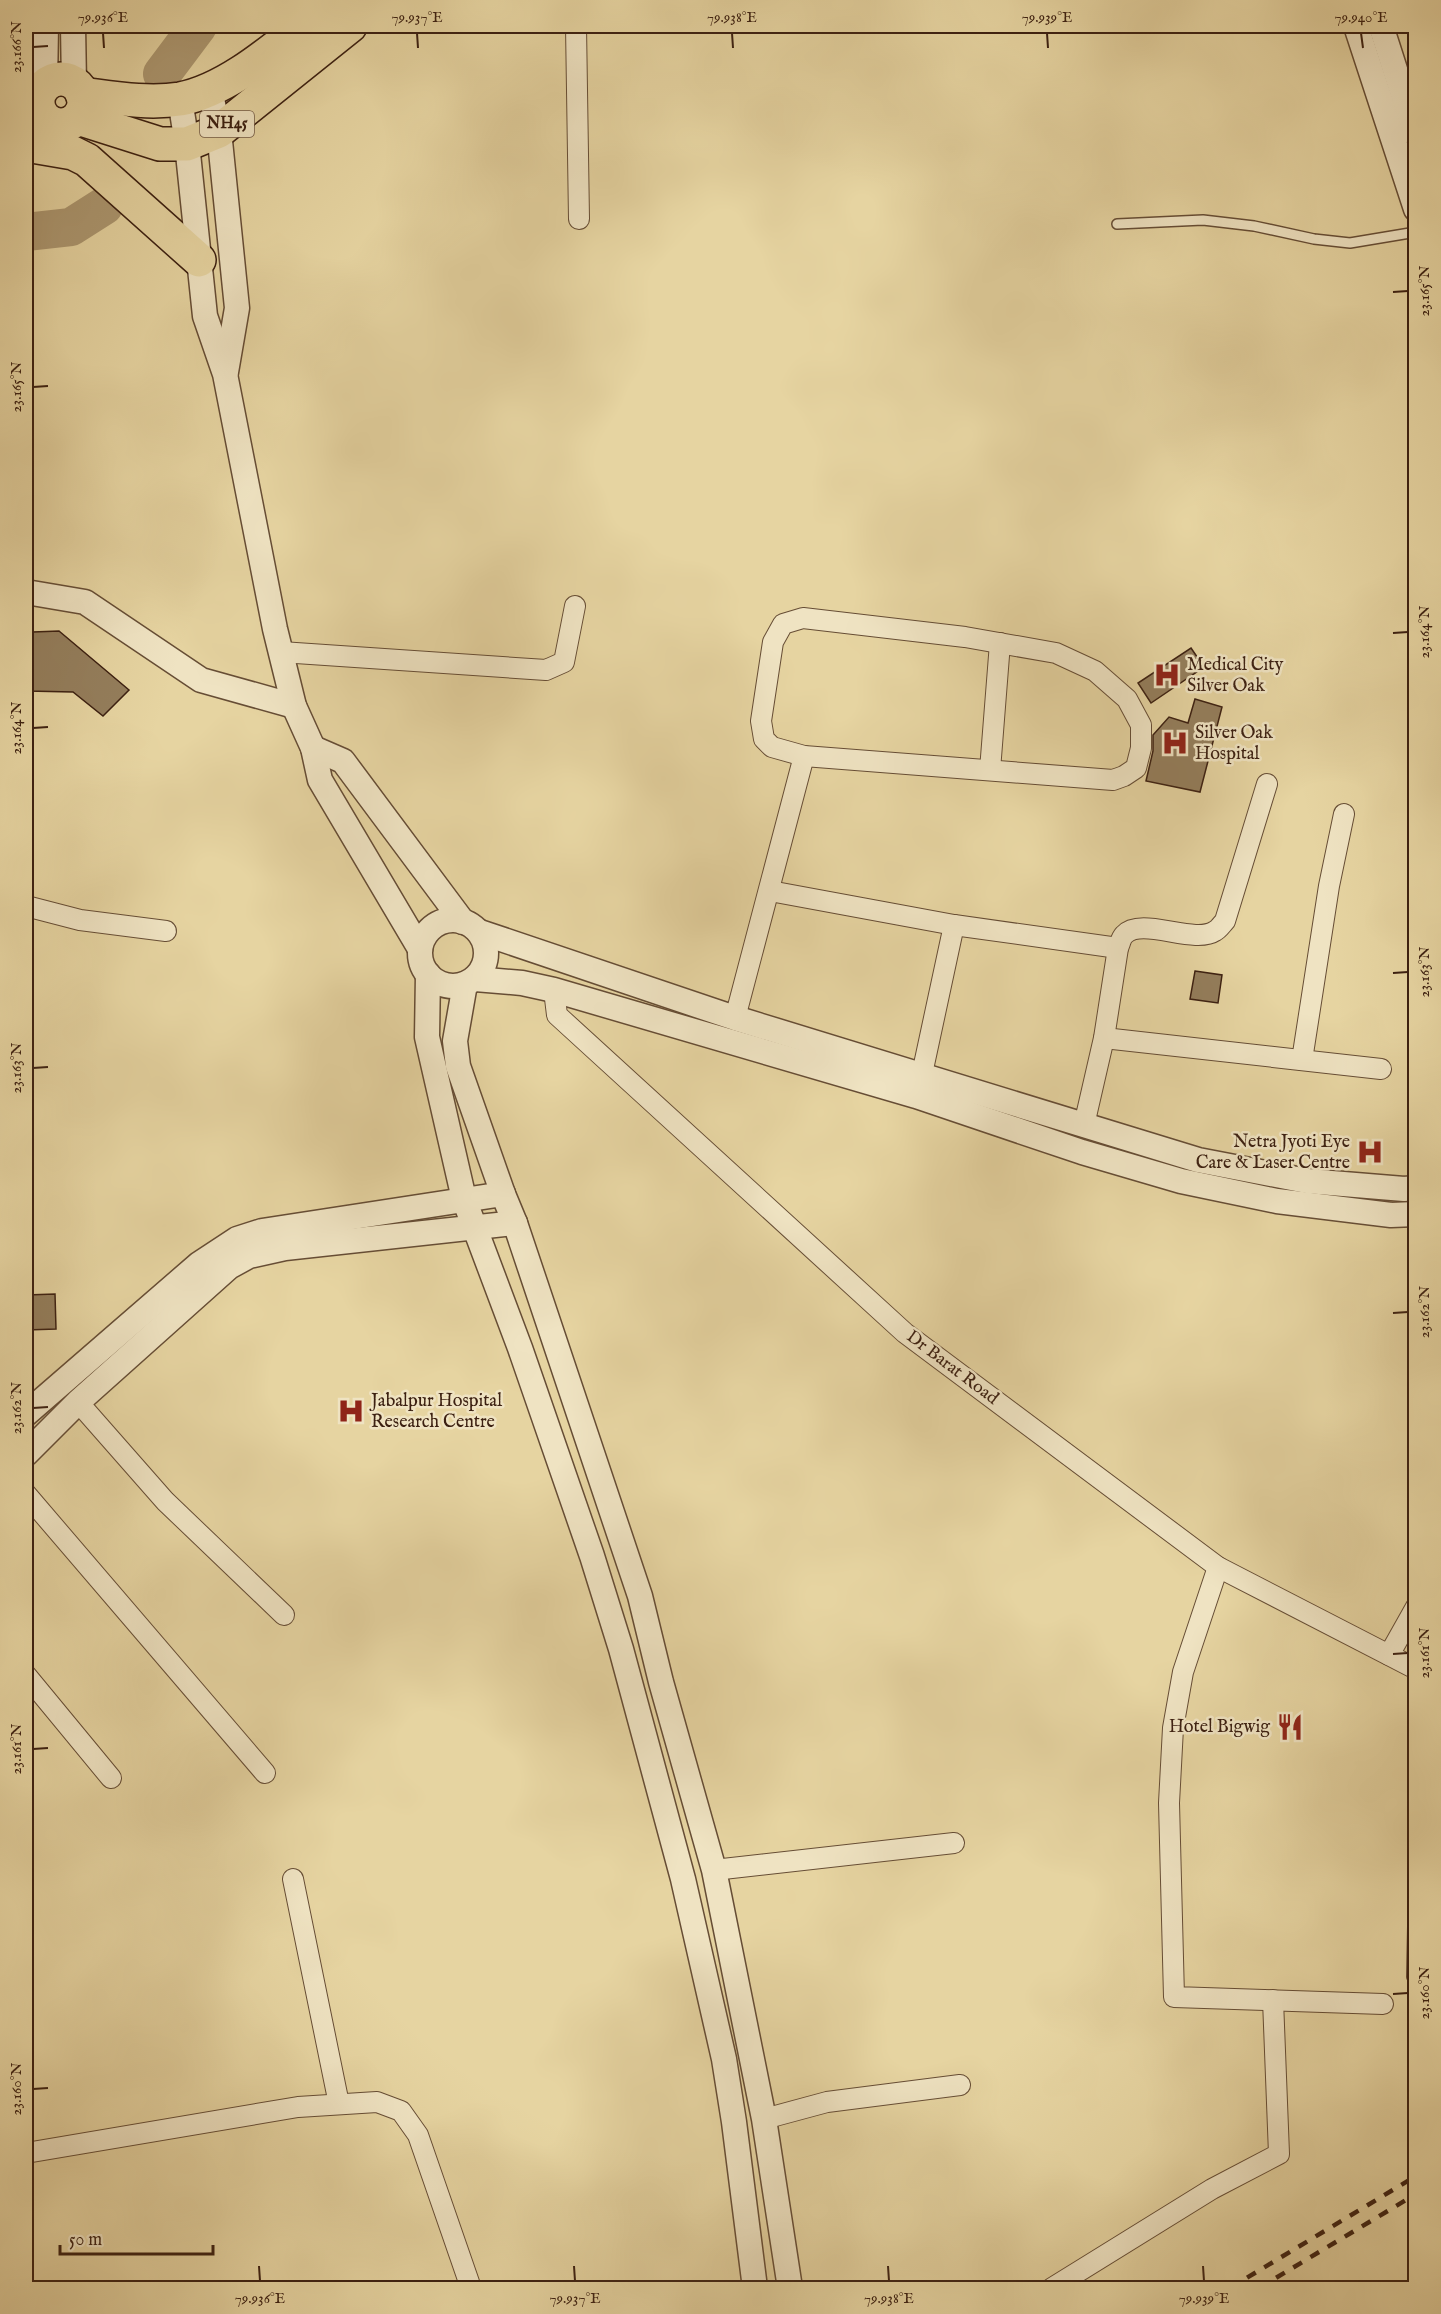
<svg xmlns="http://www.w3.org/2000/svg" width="1441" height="2314" font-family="'IM FELL English',serif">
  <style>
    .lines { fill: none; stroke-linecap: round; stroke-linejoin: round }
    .river { stroke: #ac9770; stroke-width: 38 }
    .building { fill: #947e5c; stroke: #3c2011; stroke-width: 1.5 }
    .service-casing { stroke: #664d35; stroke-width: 12 }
    .minor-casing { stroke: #664d35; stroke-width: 22 }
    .tertiary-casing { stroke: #664d35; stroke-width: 27 }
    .trunk-casing { stroke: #3c2011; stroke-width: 36 }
    .service { stroke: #efe3c2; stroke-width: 9 }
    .minor { stroke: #efe3c2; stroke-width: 20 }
    .tertiary { stroke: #efe3c2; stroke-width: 24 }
    .trunk { stroke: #e6d4a1; stroke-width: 33 }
    .rail { stroke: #3c2011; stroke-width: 4.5; stroke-dasharray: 10 10; stroke-linecap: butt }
    .ticks { fill: none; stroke: #3c2011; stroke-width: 2 }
    .labels { text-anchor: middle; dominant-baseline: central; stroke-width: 5; stroke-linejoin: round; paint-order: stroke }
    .shield { fill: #efe3c2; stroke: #725a46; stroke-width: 1.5 }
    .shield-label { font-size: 16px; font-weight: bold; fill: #3c2011 }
    .poi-label { font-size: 18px; fill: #3c2011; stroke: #efe3c2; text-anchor: start }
    .street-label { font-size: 18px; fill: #3c2011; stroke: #efe3c2 }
    .neatline { fill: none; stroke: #3c2011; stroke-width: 2 }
    .ticks-label { font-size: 15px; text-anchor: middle; fill: #3c2011 }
  </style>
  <rect width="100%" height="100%" fill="#e6d4a1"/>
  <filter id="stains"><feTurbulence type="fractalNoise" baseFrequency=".00333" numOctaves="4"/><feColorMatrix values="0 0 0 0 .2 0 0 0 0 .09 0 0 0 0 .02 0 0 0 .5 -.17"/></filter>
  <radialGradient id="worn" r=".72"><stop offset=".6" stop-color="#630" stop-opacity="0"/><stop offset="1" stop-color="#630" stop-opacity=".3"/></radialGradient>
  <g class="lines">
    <g class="river">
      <polyline points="162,74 198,26"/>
      <polyline points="26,232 71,227 104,206"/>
    </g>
  </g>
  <g class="building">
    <polygon points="59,631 129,690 103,716 73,692 27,691 33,632"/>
    <polygon points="1191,648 1204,667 1151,703 1138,683"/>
    <polygon points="1195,699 1222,707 1200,792 1146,781 1153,751 1153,735 1169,717 1188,723"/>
    <polygon points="1195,971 1222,975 1218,1003 1190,999"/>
    <polygon points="55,1294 56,1329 26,1330 26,1295"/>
  </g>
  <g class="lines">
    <defs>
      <g id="service">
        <polyline points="1117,224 1203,220 1254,226 1314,239 1350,243 1416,232"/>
        <polyline points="1412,1977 1416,1774"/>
      </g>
      <g id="minor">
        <polyline points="576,26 579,219"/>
        <polygon points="803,618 965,637 1056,653 1095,671 1127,699 1141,725 1141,748 1136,768 1124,776 1113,780 804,756 772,747 764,739 761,721 773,642 783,624"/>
        <polyline points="281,652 546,670 564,662 575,606"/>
        <polyline points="990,770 1000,643"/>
        <polyline points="770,891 954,925 1118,948"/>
        <polyline points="26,906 80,920 166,931"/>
        <polyline points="554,990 557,1015 905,1333 1218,1567 1416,1669"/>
        <polyline points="735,1018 804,756"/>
        <polyline points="1104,1038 1381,1069"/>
        <polyline points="1302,1060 1329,886 1344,814"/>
        <polyline points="922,1074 954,925"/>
        <path d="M 1084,1125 L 1104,1038 L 1118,948 C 1120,944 1121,938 1124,935 C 1141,916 1194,945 1215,931 C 1219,929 1222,924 1225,921 L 1267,784"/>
        <polyline points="78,1402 165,1501 284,1615"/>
        <polyline points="26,1494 265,1773"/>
        <polyline points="1218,1567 1183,1672 1173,1728 1169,1803 1174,1997 1383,2004"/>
        <polyline points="1389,1655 1416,1607"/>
        <polyline points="26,1675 111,1778"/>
        <polyline points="714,1870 954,1843"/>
        <polyline points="293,1879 339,2104"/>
        <polyline points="764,2119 827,2102 960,2085"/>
        <polyline points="26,2153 298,2107 377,2102 401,2111 418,2135 471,2288"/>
        <polyline points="1052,2288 1212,2189 1279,2154 1273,2000"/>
      </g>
      <g id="tertiary">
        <polyline points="73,26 74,84"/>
        <polyline points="1356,26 1416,209"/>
        <polyline points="1381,26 1416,135"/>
        <polyline points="45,86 46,26"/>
        <polyline points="210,90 219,131 237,308 226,372"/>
        <polyline points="180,99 187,144 205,316 225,374 275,629 294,706 313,748 320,780 420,949"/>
        <polyline points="26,592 85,602 201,680 294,706"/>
        <polyline points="313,748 343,761 463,922"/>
        <circle cx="453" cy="953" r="33"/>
        <polyline points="480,932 735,1018 1198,1160 1307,1181 1404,1189 1416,1188"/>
        <polyline points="428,974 427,1037 464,1199 520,1348 592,1556 621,1649 683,1879 724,2059 734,2122 755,2288"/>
        <polyline points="475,979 522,983 554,990 916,1096 1082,1152 1181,1181 1277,1201 1391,1215 1416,1214"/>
        <polyline points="465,984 455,1041 458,1066 503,1194 515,1223 640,1596 661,1682 714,1870 764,2119 790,2288"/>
        <polyline points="26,1414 199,1264 237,1239 262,1231 503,1194"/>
        <polyline points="26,1454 78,1402 229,1267 249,1256 285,1248 515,1223"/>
      </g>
      <g id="trunk">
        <circle cx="61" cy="102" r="23"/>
        <path d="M 82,94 C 114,98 148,104 180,99 C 224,91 269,53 303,26"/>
        <polyline points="78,118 160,144 187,144 219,131 350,26"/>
        <polyline points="26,145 73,153 87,160 199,260"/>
      </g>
    </defs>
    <use href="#service" class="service-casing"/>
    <use href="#minor" class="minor-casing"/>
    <use href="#tertiary" class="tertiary-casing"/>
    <use href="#trunk" class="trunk-casing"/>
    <use href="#service" class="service"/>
    <use href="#minor" class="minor"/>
    <use href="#tertiary" class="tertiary"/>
    <use href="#trunk" class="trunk"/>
    <g class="rail">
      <polyline points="1230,2288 1416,2176"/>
      <polyline points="1259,2288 1416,2194"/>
    </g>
  </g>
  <path class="ticks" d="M 103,33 L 104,48M 417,33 L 418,48M 732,33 L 733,48M 1047,33 L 1048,48M 1361,33 L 1363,48M 33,47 L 48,46M 1393,292 L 1408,291M 33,387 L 48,386M 1393,633 L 1408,632M 33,728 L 48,727M 1393,973 L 1408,972M 33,1068 L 48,1067M 1393,1313 L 1408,1312M 33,1408 L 48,1407M 1393,1654 L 1408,1653M 33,1749 L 48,1748M 1393,1994 L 1408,1993M 33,2089 L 48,2088M 259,2266 L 260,2281M 574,2266 L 575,2281M 888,2266 L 889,2281M 1203,2266 L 1204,2281"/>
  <defs>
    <symbol id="hospital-bare" viewBox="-9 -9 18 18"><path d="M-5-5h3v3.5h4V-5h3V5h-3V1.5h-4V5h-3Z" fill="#8f2418" stroke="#efe3c2" stroke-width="2.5" paint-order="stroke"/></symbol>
    <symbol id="restaurant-bare" viewBox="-9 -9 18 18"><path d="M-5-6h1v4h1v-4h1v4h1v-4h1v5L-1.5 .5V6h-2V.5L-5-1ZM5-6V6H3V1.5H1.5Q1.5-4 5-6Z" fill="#8f2418" stroke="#efe3c2" stroke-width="2.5" paint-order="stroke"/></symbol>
  </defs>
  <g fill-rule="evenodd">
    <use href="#hospital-bare" x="1148" y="656" width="38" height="38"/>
    <use href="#hospital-bare" x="1156" y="724" width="38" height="38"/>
    <use href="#hospital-bare" x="1351" y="1133" width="38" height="38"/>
    <use href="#hospital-bare" x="332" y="1392" width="38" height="38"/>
    <use href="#restaurant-bare" x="1271" y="1708" width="38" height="38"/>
  </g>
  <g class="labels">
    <rect class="shield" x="200" y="111" width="54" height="26" rx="4.5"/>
    <g class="shield-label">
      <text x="227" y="124">NH45</text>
    </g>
    <g class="poi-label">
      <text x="1187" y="665">Medical City<tspan x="1187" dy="21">Silver Oak</tspan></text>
      <text x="1195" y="733">Silver Oak<tspan x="1195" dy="21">Hospital</tspan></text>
      <text x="1350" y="1142" text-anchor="end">Netra Jyoti Eye<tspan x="1350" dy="21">Care &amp; Laser Centre</tspan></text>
      <text x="371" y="1401">Jabalpur Hospital<tspan x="371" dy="21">Research Centre</tspan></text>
      <text x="1270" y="1727" text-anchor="end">Hotel Bigwig</text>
    </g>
    <g class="street-label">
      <text transform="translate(952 1368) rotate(37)">Dr Barat Road</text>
    </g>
  </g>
  <rect width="1441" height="2314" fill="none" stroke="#e6d4a1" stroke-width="66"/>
  <path d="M60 2245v9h153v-9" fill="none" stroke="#3c2011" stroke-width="3"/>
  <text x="69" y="2245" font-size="18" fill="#3c2011" stroke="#efe3c2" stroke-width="4.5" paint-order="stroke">50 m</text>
  <rect x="33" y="33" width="1375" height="2248" class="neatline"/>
  <g class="ticks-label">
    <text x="103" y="22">79.936°E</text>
    <text x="417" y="22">79.937°E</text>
    <text x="732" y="22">79.938°E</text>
    <text x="1047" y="22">79.939°E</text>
    <text x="1361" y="22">79.940°E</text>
    <text transform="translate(16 47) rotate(-90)" y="5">23.166°N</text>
    <text transform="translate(1424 291) rotate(-90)" y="5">23.165°N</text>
    <text transform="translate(16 387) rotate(-90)" y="5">23.165°N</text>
    <text transform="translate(1424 632) rotate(-90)" y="5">23.164°N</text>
    <text transform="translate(16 728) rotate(-90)" y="5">23.164°N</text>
    <text transform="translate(1424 972) rotate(-90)" y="5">23.163°N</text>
    <text transform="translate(16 1068) rotate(-90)" y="5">23.163°N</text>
    <text transform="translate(1424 1312) rotate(-90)" y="5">23.162°N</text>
    <text transform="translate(16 1408) rotate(-90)" y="5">23.162°N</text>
    <text transform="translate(1424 1653) rotate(-90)" y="5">23.161°N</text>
    <text transform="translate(16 1749) rotate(-90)" y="5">23.161°N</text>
    <text transform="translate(1424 1993) rotate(-90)" y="5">23.160°N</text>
    <text transform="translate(16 2089) rotate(-90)" y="5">23.160°N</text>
    <text x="260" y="2303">79.936°E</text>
    <text x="575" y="2303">79.937°E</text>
    <text x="889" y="2303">79.938°E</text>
    <text x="1204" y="2303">79.939°E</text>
  </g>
  <rect width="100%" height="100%" filter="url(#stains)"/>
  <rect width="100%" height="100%" fill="url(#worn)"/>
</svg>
